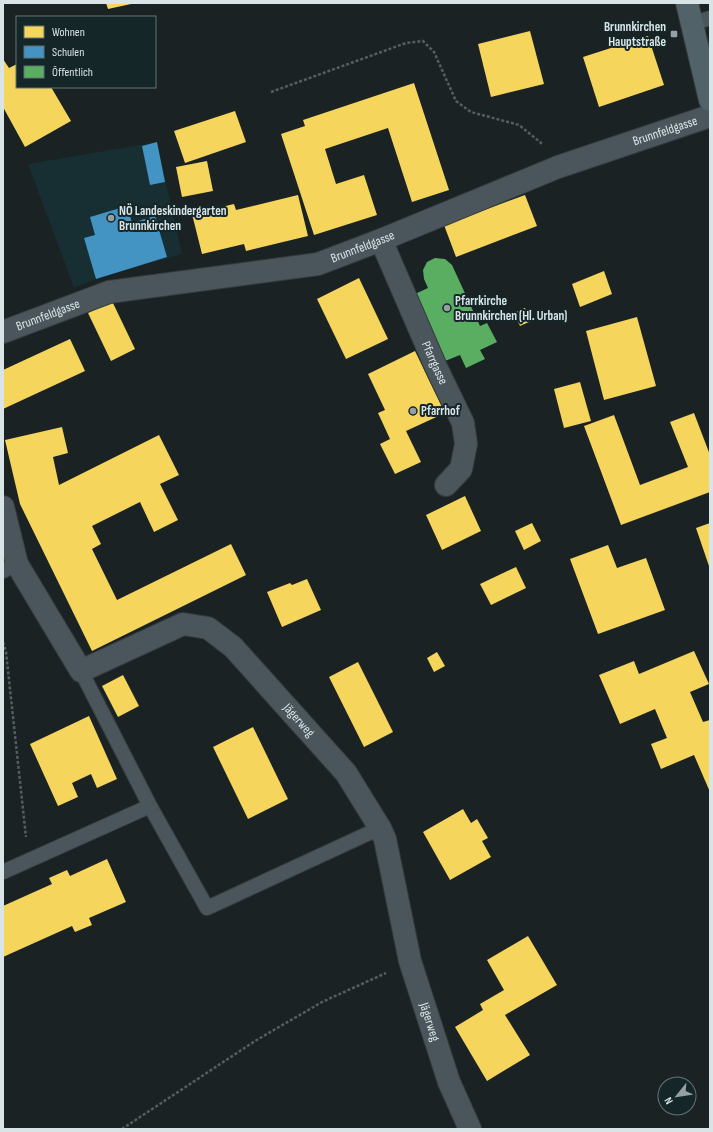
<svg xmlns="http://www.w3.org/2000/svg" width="713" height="1132" font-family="'Sofia Sans Condensed',sans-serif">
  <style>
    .built { fill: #172e32 }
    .homes { fill: #f6d55c }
    .schools { fill: #4393c3 }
    .public { fill: #5aae61 }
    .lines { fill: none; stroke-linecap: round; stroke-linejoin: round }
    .service-casing { stroke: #363c3e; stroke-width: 16 }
    .minor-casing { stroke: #363c3e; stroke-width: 24 }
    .secondary-casing { stroke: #363c3e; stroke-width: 24 }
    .path { stroke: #545e62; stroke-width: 2.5; stroke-dasharray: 3 2; stroke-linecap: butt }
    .service { stroke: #4a565c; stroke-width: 14 }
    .minor { stroke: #4a565c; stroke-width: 22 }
    .secondary { stroke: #526269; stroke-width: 22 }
    .poi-dot { fill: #96a0a2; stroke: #152629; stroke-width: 1.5 }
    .labels { text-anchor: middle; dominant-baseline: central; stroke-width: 4; stroke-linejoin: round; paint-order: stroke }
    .poi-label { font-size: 13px; font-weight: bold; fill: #d9e4e6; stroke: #152629; text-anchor: start }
    .street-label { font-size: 13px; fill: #d9e4e6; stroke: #152629 }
  </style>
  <rect width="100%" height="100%" fill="#1a2224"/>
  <polygon class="built" points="157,142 182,254 96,279 74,288 28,164"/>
  <g class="homes">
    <polygon points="106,3 130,3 131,4 108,9"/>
    <polygon points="530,31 544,84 491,97 478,44"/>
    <polygon points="648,36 664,85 599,107 583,57"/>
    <polygon points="3,59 9,68 17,64 17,87 51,87 71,121 25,147 3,107"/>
    <polygon points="414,83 449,190 412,202 388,128 325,149 336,184 364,175 377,215 314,235 281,134 305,126 303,120"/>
    <polygon points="235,111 246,142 185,163 174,131"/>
    <polygon points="207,161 213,191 182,197 176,167"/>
    <polygon points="298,195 308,236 246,251 244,244 202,254 192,214 234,204 236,210"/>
    <polygon points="525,195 537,226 456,257 444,225"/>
    <polygon points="604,271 612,294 580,307 572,284"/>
    <polygon points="359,278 388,339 346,359 317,299"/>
    <polygon points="112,301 135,349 111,361 88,313"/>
    <polygon points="525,308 531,321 520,326 514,313"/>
    <polygon points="637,317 656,386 604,400 586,331"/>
    <polygon points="70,339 85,371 3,409 3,370"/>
    <polygon points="415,351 445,413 406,431 421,462 395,474 380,444 390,439 378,413 385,410 368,374"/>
    <polygon points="580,382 591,421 564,428 554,389"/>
    <polygon points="694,413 710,455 710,492 621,525 584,426 614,415 640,485 688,467 670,422"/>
    <polygon points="62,427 68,453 53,457 59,485 159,435 179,475 160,484 178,520 154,532 140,502 92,526 101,544 92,549 117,600 231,544 246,575 92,651 20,504 5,440"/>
    <polygon points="465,496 481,531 442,550 426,515"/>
    <polygon points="532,523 541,541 524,550 515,531"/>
    <polygon points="710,523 710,569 696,528"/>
    <polygon points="608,545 617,568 646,558 665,610 598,634 570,559"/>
    <polygon points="516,567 526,588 491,605 480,584"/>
    <polygon points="307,579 321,610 282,627 267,592 290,583 292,585"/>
    <polygon points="694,651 709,684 690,692 703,722 710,720 710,792 694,755 661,769 651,744 667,738 655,709 620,724 599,675 634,661 639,674"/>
    <polygon points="437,652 445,666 434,672 427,658"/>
    <polygon points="358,662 393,732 364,747 329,677"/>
    <polygon points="123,675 139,706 118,717 102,686"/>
    <polygon points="89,716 117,779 97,788 91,774 72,783 78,797 58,806 30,744"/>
    <polygon points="253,727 288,799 248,819 213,747"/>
    <polygon points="463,809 471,823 477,819 488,838 482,841 491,857 450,880 423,832"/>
    <polygon points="107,859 126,902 89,918 92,925 75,932 72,926 3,957 3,906 52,884 49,878 67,870 70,876"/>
    <polygon points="528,936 557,985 505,1015 530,1055 487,1081 455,1027 483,1010 480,1004 504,990 487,960"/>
  </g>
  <g class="schools">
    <polygon points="157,142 165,182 150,185 142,146"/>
    <polygon points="127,206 132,223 155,216 167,257 96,279 84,238 95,235 90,217"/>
  </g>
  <polygon class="public" points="435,258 445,259 452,265 480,326 487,323 497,342 480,350 485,359 466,368 460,355 445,361 415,294 428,288 424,279 423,270 427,262"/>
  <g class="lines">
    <defs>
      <g id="service">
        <polyline points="692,24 710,18"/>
        <polyline points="3,571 17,564"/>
        <polyline points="81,671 150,806 207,908 380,828"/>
        <polyline points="3,872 150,806"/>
      </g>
      <g id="minor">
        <path id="s1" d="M 381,240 L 436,367 L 463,423 L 466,444 L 461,469 L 446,485"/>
        <path id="s2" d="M 3,332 L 109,292 L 318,264 L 381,240 L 558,167 L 710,116"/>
        <path id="s3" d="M 3,507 L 17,564 L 81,671 L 183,624 L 208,628 L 233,647 L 346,773 L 380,828 L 385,839 L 410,961 L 449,1082 L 470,1129"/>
      </g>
      <polyline id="secondary" points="687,3 710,100"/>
    </defs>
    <use href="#service" class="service-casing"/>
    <use href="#minor" class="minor-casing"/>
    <use href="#secondary" class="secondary-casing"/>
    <g class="path">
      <polyline points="271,92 406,43 423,41 434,52 456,101 471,112 519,125 540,142 543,145"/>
      <polyline points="3,642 6,652 26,837"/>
      <polyline points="122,1129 255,1041 322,1002 386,973"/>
    </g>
    <use href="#service" class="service"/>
    <use href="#minor" class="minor"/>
    <use href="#secondary" class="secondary"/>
  </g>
  <g class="poi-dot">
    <rect x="670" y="30" width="8" height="8" rx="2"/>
    <circle cx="111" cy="218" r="4"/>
    <circle cx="447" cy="308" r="4"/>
    <circle cx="413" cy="411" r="4"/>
  </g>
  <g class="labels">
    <g class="poi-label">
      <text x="666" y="27" text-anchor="end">Brunnkirchen<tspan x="666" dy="15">Hauptstraße</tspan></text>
      <text x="119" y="211">NÖ Landeskindergarten<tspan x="119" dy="15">Brunnkirchen</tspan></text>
      <text x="455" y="301">Pfarrkirche<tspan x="455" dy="15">Brunnkirchen (Hl. Urban)</tspan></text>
      <text x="421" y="411">Pfarrhof</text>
    </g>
    <g class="street-label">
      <text stroke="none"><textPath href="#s2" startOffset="696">Brunnfeldgasse</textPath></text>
      <text stroke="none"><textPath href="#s2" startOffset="372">Brunnfeldgasse</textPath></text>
      <text stroke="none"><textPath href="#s2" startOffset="48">Brunnfeldgasse</textPath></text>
      <text stroke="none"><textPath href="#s1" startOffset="134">Pfarrgasse</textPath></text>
      <text stroke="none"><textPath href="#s3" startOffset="451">Jägerweg</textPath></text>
      <text stroke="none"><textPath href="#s3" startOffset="787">Jägerweg</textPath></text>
    </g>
  </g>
  <rect width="713" height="1132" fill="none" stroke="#d9e4e6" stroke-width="8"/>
  <rect x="16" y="16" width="140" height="72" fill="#152629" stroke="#637275"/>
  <rect x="24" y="26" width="20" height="12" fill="#f6d55c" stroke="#637275"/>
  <text x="52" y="36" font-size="12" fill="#d9e4e6">Wohnen</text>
  <rect x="24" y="46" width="20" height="12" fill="#4393c3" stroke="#637275"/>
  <text x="52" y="56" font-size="12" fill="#d9e4e6">Schulen</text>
  <rect x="24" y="66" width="20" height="12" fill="#5aae61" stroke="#637275"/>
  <text x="52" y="76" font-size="12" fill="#d9e4e6">Öffentlich</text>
  <g transform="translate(677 1096) rotate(240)"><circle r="19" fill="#152629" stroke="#637275"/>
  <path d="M0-3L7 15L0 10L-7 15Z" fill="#96a0a2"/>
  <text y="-6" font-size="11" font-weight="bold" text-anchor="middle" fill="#d9e4e6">N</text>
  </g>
</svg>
